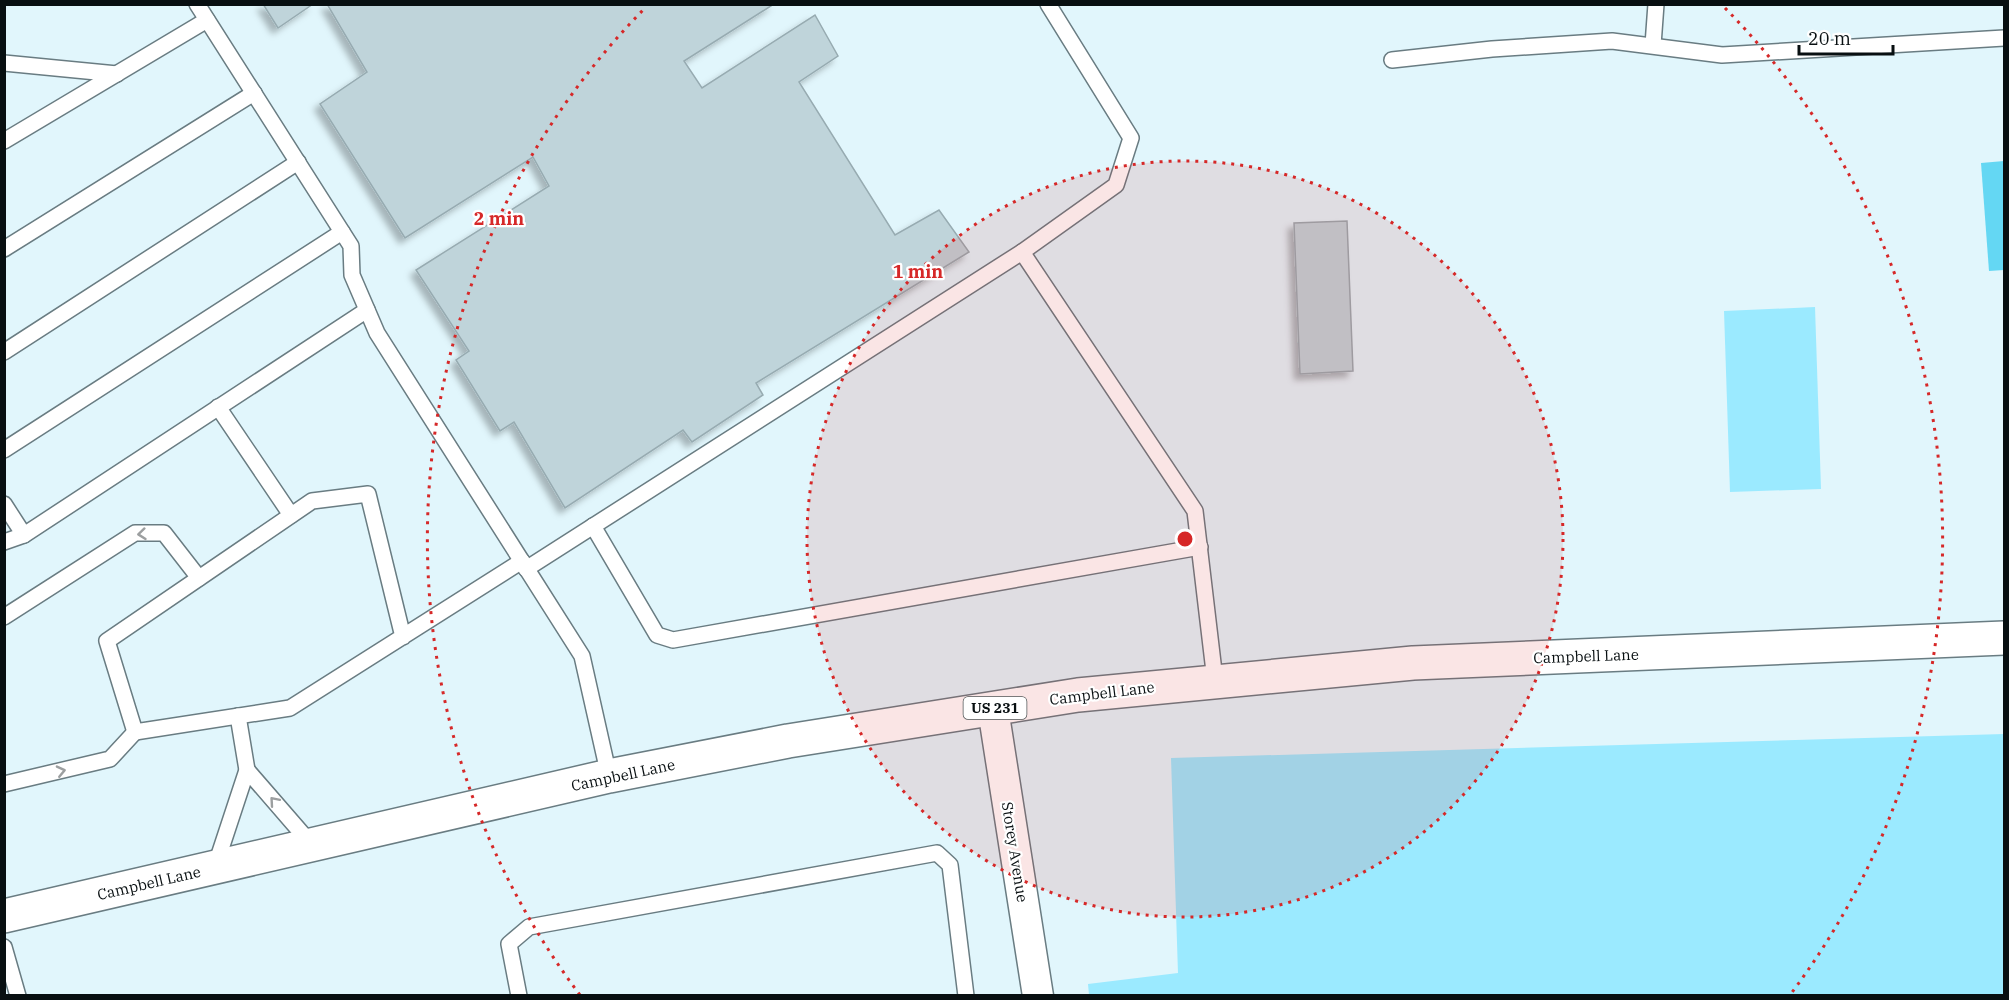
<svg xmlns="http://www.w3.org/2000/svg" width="2009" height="1000" font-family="'IBM Plex Serif',serif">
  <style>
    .green { fill: #9beaff }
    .water { fill: #64d7f3 }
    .building { fill: #bfd4da; stroke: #97abb1; stroke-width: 1.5; filter: url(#shadow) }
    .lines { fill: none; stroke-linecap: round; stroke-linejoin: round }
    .service-casing { stroke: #697c82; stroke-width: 18 }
    .minor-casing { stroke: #697c82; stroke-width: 33 }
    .primary-casing { stroke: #697c82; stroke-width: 36 }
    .service { stroke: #fff; stroke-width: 15 }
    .minor { stroke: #fff; stroke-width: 30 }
    .primary { stroke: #fff; stroke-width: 33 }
    .oneway { stroke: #9c9fa0 }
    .ring { fill: none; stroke: #d62828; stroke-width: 3; stroke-dasharray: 3 6 }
    .labels { text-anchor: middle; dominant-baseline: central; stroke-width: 4.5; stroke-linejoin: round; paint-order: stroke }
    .shield { fill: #fff; stroke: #525758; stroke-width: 1.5 }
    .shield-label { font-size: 14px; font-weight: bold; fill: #080f11 }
    .street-label { font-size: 15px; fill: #080f11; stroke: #fff }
    .centre { fill: #d62828; stroke: #fff; stroke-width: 3 }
    .ring-label { font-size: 18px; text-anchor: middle; font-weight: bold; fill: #d62828; stroke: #fff; stroke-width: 4.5; stroke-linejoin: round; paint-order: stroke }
  </style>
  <defs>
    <filter id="shadow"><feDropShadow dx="-5.5" dy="5.5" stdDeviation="3" flood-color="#0004"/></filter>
  </defs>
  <rect width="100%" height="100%" fill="#e1f6fc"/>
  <g class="green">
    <polygon points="1815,307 1821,489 1730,492 1724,311"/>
    <polygon points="2004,734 2004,995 1089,995 1088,984 1178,973 1171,758"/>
  </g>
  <polygon class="water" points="2004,161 2004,270 1989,271 1981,163"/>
  <g class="building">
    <polygon points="263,4 313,4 278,28"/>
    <polygon points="327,4 774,4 684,61 702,88 815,15 838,56 799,82 895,235 939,210 969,252 756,383 763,395 692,442 683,430 565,508 514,422 500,431 456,360 469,351 416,270 549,186 533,157 405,238 320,104 367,72"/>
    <polygon points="1347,221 1353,371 1300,374 1294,223"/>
  </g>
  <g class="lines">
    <defs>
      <g id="service">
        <polyline points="197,4 351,246 352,275 377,333 582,656 609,776"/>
        <polyline points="1653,45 1656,4"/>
        <polyline points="1392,60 1492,49 1612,41 1722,55 2004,38"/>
        <polyline points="4,63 117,74"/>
        <polyline points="4,141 207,20"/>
        <polyline points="4,249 254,93"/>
        <polyline points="1022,252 1116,185 1131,138 1048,4"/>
        <polyline points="4,352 298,162"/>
        <polyline points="218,407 291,515"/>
        <polyline points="4,450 342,232"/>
        <polyline points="4,504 24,535"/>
        <polyline points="593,526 657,635 673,640 1200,547"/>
        <polyline points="4,542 24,535 367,310"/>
        <polyline points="526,569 1022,252 1195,511 1215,680"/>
        <polyline points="4,617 135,533 164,533 199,578"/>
        <polyline points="403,637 368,494 312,501 107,641 135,732 290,708 522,561"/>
        <polyline points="238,716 247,770"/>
        <polyline points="4,784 110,759 135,732"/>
        <polyline points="215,867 247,770 312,845"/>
        <polyline points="4,947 18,996"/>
        <polyline points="519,996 509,944 529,927 937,853 950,865 966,996"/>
      </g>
      <polyline id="minor" points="993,709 1038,996"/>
      <polyline id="primary" points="4,916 609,776 788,741 1078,695 1413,663 2004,638"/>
    </defs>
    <use href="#service" class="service-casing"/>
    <use href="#minor" class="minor-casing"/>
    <use href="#primary" class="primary-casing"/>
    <use href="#service" class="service"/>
    <use href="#minor" class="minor"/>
    <use href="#primary" class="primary"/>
  </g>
  <defs><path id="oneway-chevron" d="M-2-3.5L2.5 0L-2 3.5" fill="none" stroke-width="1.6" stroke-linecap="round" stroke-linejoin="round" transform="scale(1.5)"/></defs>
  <g class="oneway">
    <use href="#oneway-chevron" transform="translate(142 534) rotate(174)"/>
    <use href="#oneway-chevron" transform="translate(61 771) rotate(-13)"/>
    <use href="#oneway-chevron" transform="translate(274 801) rotate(-131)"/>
  </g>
  <circle cx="1185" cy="539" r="378" fill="#d62828" fill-opacity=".12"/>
  <g class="ring">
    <circle cx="1185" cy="539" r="378"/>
    <path d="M580 995A757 757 0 0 1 645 8M1725 8A757 757 0 0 1 1790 995"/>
  </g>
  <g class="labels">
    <rect class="shield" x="963.5" y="697" width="63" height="22" rx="4.5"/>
    <g class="shield-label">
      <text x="995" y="708">US 231</text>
    </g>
    <g class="street-label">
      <text transform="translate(1586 656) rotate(-2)">Campbell Lane</text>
      <text transform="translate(1102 693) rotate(-7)">Campbell Lane</text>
      <text transform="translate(623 775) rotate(-12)">Campbell Lane</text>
      <text transform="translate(1015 852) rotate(81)">Storey Avenue</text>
      <text transform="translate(149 883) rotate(-13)">Campbell Lane</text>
    </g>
  </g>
  <circle cx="1185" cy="539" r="9" class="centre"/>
  <g class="ring-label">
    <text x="499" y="225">2 min</text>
    <text x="918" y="278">1 min</text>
  </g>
  <rect width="2009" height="1000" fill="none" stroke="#080f11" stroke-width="12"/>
  <path d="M1799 45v9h94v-9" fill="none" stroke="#080f11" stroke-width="3"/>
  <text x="1808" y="45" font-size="18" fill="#080f11" stroke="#ffffff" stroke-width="4.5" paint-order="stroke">20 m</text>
</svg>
